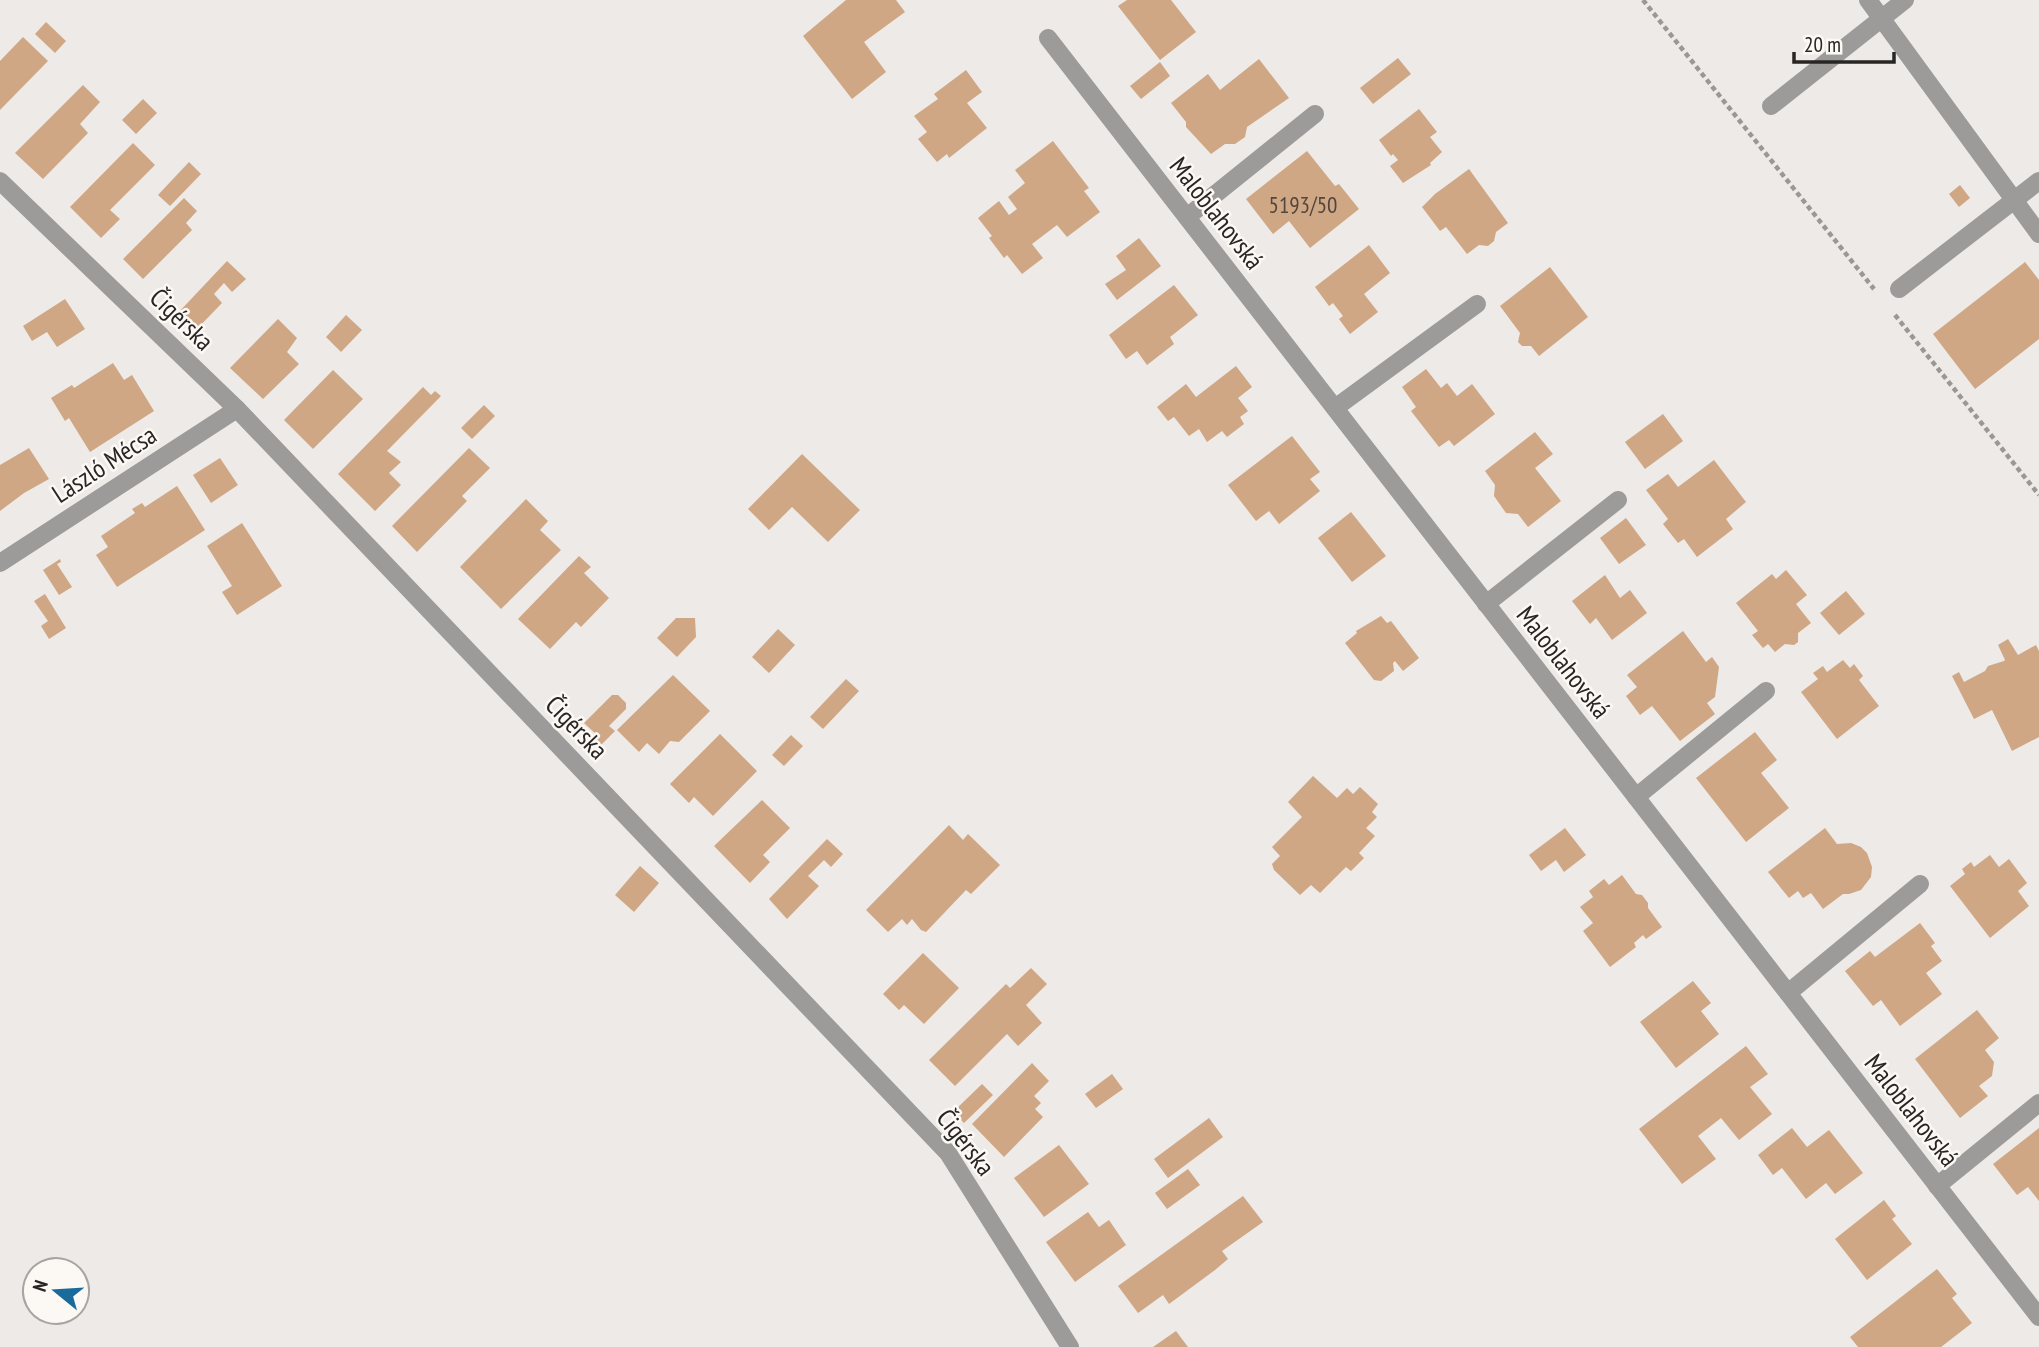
<svg xmlns="http://www.w3.org/2000/svg" width="2039" height="1347" font-family="'PT Sans Narrow',sans-serif">
  <style>
    .building { fill: #cfa785 }
    .lines { fill: none; stroke-linecap: round; stroke-linejoin: round }
    .path { stroke: #9a9795; stroke-width: 4.5; stroke-dasharray: 5 3.5; stroke-linecap: butt }
    .street { stroke: #9d9b9a; stroke-width: 18 }
    .labels { text-anchor: middle; dominant-baseline: central; stroke-width: 5; stroke-linejoin: round; paint-order: stroke }
    .number-label { font-size: 23px; fill: #52463d }
    .street-label { font-size: 26px; fill: #282625; stroke: #fcf8f4 }
  </style>
  <rect width="100%" height="100%" fill="#eeeae7"/>
  <g class="building">
    <polygon points="846,0 896,0 905,12 864,42 886,72 852,99 803,36"/>
    <polygon points="1127,0 1171,0 1196,32 1160,60 1118,6"/>
    <polygon points="46,22 66,41 55,53 35,34"/>
    <polygon points="23,37 48,61 0,110 0,61"/>
    <polygon points="1398,58 1411,74 1373,104 1360,88"/>
    <polygon points="1259,59 1289,98 1247,127 1245,137 1235,144 1225,144 1211,154 1186,127 1186,122 1171,103 1208,74 1220,90"/>
    <polygon points="1160,62 1170,76 1141,99 1130,86"/>
    <polygon points="966,70 982,92 967,103 987,128 949,158 947,154 937,162 918,139 927,132 914,116 938,99 934,94"/>
    <polygon points="83,85 100,102 80,124 88,133 43,179 15,153"/>
    <polygon points="143,99 157,113 136,134 122,120"/>
    <polygon points="1419,109 1437,132 1430,137 1442,152 1430,163 1431,165 1403,183 1390,166 1398,160 1393,154 1391,156 1379,140"/>
    <polygon points="1053,141 1089,188 1084,191 1100,212 1067,237 1057,225 1032,244 1043,258 1022,274 1007,255 1004,258 989,238 992,236 978,218 999,201 1009,215 1017,209 1008,197 1025,183 1015,170"/>
    <polygon points="133,143 155,165 110,210 120,219 101,238 70,207"/>
    <polygon points="1307,151 1335,186 1339,184 1359,209 1310,248 1289,221 1273,234 1246,199"/>
    <polygon points="189,162 201,174 170,206 158,195"/>
    <polygon points="1469,169 1508,223 1496,232 1494,241 1488,246 1479,245 1467,254 1446,227 1440,231 1422,207 1435,194"/>
    <polygon points="1960,185 1970,198 1959,207 1949,194"/>
    <polygon points="184,198 197,211 186,223 192,230 143,279 123,259"/>
    <polygon points="1139,238 1161,266 1117,300 1105,284 1126,270 1116,256"/>
    <polygon points="1369,245 1390,273 1364,294 1378,312 1350,334 1339,319 1343,316 1333,303 1329,306 1315,287"/>
    <polygon points="227,261 246,279 232,292 224,283 214,294 222,303 194,332 177,314"/>
    <polygon points="2025,262 2039,280 2039,339 1975,389 1933,334"/>
    <polygon points="1550,267 1588,317 1539,356 1531,346 1522,346 1518,342 1520,333 1500,306"/>
    <polygon points="1174,285 1198,315 1170,337 1174,344 1147,365 1137,351 1126,359 1109,335"/>
    <polygon points="65,299 85,329 57,347 47,332 32,341 23,326"/>
    <polygon points="346,315 362,330 341,352 326,337"/>
    <polygon points="278,319 297,338 287,352 299,364 263,399 230,368"/>
    <polygon points="113,363 124,380 132,375 154,411 90,452 69,418 65,421 51,398 72,385 74,388"/>
    <polygon points="1236,366 1252,387 1238,398 1248,411 1240,417 1244,424 1227,437 1222,431 1207,442 1199,429 1189,436 1174,417 1168,421 1157,407 1186,384 1196,397"/>
    <polygon points="1426,369 1441,388 1447,383 1457,396 1472,384 1495,414 1454,446 1449,440 1439,447 1411,411 1416,407 1402,387"/>
    <polygon points="333,370 363,399 313,449 284,420"/>
    <polygon points="423,387 431,395 435,391 441,396 387,451 401,462 389,473 401,485 375,511 338,474"/>
    <polygon points="484,405 495,416 472,439 461,428"/>
    <polygon points="1663,414 1683,441 1645,469 1625,442"/>
    <polygon points="1535,432 1553,454 1535,468 1561,501 1528,527 1518,514 1506,513 1494,496 1495,485 1485,471"/>
    <polygon points="1292,436 1320,472 1310,479 1320,491 1279,524 1269,511 1256,521 1228,485"/>
    <polygon points="29,448 49,479 24,493 0,511 0,465"/>
    <polygon points="469,448 490,468 462,496 467,501 417,552 392,526"/>
    <polygon points="802,454 860,510 828,542 792,507 769,530 748,509"/>
    <polygon points="220,458 238,485 211,503 193,475"/>
    <polygon points="1714,460 1746,502 1726,519 1733,529 1697,557 1684,539 1678,543 1663,524 1668,519 1646,490 1668,474 1678,487"/>
    <polygon points="177,486 205,530 117,587 96,555 108,547 101,536 135,513 132,509 142,503 145,507"/>
    <polygon points="526,499 548,521 540,530 561,550 501,609 460,567"/>
    <polygon points="1351,512 1386,556 1352,582 1318,538"/>
    <polygon points="1626,518 1646,545 1619,564 1600,538"/>
    <polygon points="242,523 282,586 237,615 222,592 232,586 207,546"/>
    <polygon points="579,556 591,567 584,573 609,598 581,627 576,622 550,649 518,619"/>
    <polygon points="60,559 61,562 57,564 72,587 59,595 43,570"/>
    <polygon points="1786,570 1807,595 1796,604 1811,623 1798,633 1798,642 1794,645 1785,644 1775,652 1768,644 1763,648 1752,635 1758,631 1736,603 1772,574 1776,579"/>
    <polygon points="1605,575 1620,598 1630,590 1647,613 1612,640 1596,618 1590,624 1572,601"/>
    <polygon points="1846,591 1865,614 1839,635 1820,613"/>
    <polygon points="45,594 66,628 49,639 41,626 48,621 34,601"/>
    <polygon points="1381,616 1387,623 1391,621 1419,658 1403,671 1395,661 1393,663 1394,671 1381,681 1374,680 1345,643 1357,633 1356,631"/>
    <polygon points="676,618 695,618 696,637 677,657 657,638"/>
    <polygon points="778,629 795,645 769,673 752,657"/>
    <polygon points="1683,631 1706,662 1712,657 1719,667 1715,697 1707,703 1715,714 1680,741 1652,706 1640,715 1626,696 1637,687 1627,675"/>
    <polygon points="2008,639 2018,655 2036,645 2039,651 2039,737 2012,751 1992,710 1974,719 1952,676 1959,672 1964,682 1985,671 1988,666 2004,661 2005,660 1998,645"/>
    <polygon points="1843,660 1850,668 1854,664 1863,676 1859,680 1879,706 1837,739 1801,692 1818,679 1813,673 1823,666 1827,672"/>
    <polygon points="673,675 710,711 679,742 670,741 659,754 647,743 639,752 617,730"/>
    <polygon points="846,679 859,691 823,729 810,717"/>
    <polygon points="612,695 618,695 626,703 626,709 609,726 615,731 600,746 593,740 598,736 584,723"/>
    <polygon points="1755,732 1777,760 1761,773 1789,808 1746,842 1696,778"/>
    <polygon points="720,734 757,771 713,816 694,797 689,803 670,784"/>
    <polygon points="791,735 803,746 784,766 772,755"/>
    <polygon points="1313,776 1337,798 1347,788 1353,794 1360,787 1378,804 1372,812 1377,817 1366,828 1375,836 1359,853 1364,858 1351,871 1346,867 1320,893 1311,885 1300,895 1274,870 1272,864 1280,856 1272,847 1302,817 1288,802"/>
    <polygon points="762,800 790,828 763,855 770,862 750,883 714,846"/>
    <polygon points="949,825 963,840 968,834 1000,865 971,894 966,890 926,932 921,930 912,919 907,925 902,919 888,932 866,910"/>
    <polygon points="1565,828 1586,855 1564,872 1556,860 1541,871 1529,855"/>
    <polygon points="1825,828 1837,844 1851,843 1861,847 1867,853 1872,867 1871,877 1861,890 1849,894 1843,894 1823,909 1811,893 1803,898 1798,891 1789,898 1768,872"/>
    <polygon points="827,839 843,854 831,867 824,860 808,876 819,886 787,919 769,899"/>
    <polygon points="1990,855 1999,867 2009,859 2027,883 2018,891 2029,906 1990,938 1950,886 1965,874 1962,869 1971,862 1974,867"/>
    <polygon points="640,866 659,883 634,912 615,895"/>
    <polygon points="1622,875 1636,894 1642,895 1648,903 1648,908 1662,927 1646,939 1643,935 1634,943 1636,947 1610,967 1583,931 1593,923 1580,907 1593,897 1589,891 1604,879 1609,885"/>
    <polygon points="1920,923 1935,943 1931,946 1942,961 1926,973 1942,994 1900,1026 1881,1000 1873,1006 1845,971 1870,951 1875,957"/>
    <polygon points="923,953 959,988 924,1024 904,1005 899,1010 883,994"/>
    <polygon points="1031,968 1047,984 1026,1005 1042,1023 1018,1046 1007,1034 955,1086 929,1060 1006,984 1010,988"/>
    <polygon points="1693,981 1711,1003 1701,1011 1719,1034 1676,1068 1640,1022"/>
    <polygon points="1977,1010 1999,1038 1985,1050 1994,1062 1992,1076 1979,1086 1988,1096 1960,1118 1915,1059"/>
    <polygon points="1746,1046 1768,1074 1750,1087 1772,1114 1739,1140 1721,1118 1698,1136 1716,1159 1682,1184 1639,1129"/>
    <polygon points="1032,1063 1049,1081 1034,1096 1041,1103 1035,1109 1043,1117 1004,1157 972,1124"/>
    <polygon points="1112,1074 1123,1089 1096,1108 1085,1094"/>
    <polygon points="982,1084 993,1095 964,1123 953,1112"/>
    <polygon points="1209,1118 1223,1137 1168,1178 1154,1159"/>
    <polygon points="1792,1128 1807,1147 1829,1130 1863,1173 1835,1194 1826,1183 1806,1199 1782,1168 1773,1175 1758,1155"/>
    <polygon points="2039,1128 2039,1201 2028,1187 2017,1195 1993,1164"/>
    <polygon points="1059,1145 1089,1184 1044,1217 1014,1178"/>
    <polygon points="1188,1169 1200,1185 1167,1209 1155,1193"/>
    <polygon points="1243,1196 1263,1222 1222,1251 1228,1259 1215,1270 1169,1304 1163,1295 1138,1313 1118,1286"/>
    <polygon points="1884,1200 1896,1216 1892,1219 1912,1244 1867,1280 1835,1239"/>
    <polygon points="1088,1212 1099,1227 1109,1220 1126,1245 1075,1282 1046,1242"/>
    <polygon points="1937,1269 1957,1294 1952,1298 1972,1323 1941,1347 1858,1347 1850,1337"/>
    <polygon points="1176,1331 1188,1347 1153,1347"/>
  </g>
  <g class="lines">
    <g class="path">
      <polyline points="1643,0 1874,289"/>
      <polyline points="1895,315 2039,495"/>
    </g>
    <g class="street">
      <polyline points="1868,0 2039,234"/>
      <polyline points="1048,38 2039,1317"/>
      <polyline points="1771,106 1905,0"/>
      <polyline points="0,181 237,409 948,1153 1070,1347"/>
      <polyline points="1187,217 1315,114"/>
      <polyline points="1899,289 2039,181"/>
      <polyline points="1335,408 1477,304"/>
      <polyline points="0,563 237,409"/>
      <polyline points="1486,604 1618,500"/>
      <polyline points="1636,797 1766,691"/>
      <polyline points="1788,993 1920,884"/>
      <polyline points="1937,1186 2039,1103"/>
    </g>
  </g>
  <g class="labels">
    <g class="number-label">
      <text x="1303" y="204">5193/50</text>
    </g>
    <g class="street-label">
      <text transform="translate(1217 213) rotate(52)">Maloblahovská</text>
      <text transform="translate(182 319) rotate(44)">Čigérska</text>
      <text transform="translate(104 464) rotate(-33)">László Mécsa</text>
      <text transform="translate(1564 662) rotate(52)">Maloblahovská</text>
      <text transform="translate(577 727) rotate(46)">Čigérska</text>
      <text transform="translate(1912 1110) rotate(52)">Maloblahovská</text>
      <text transform="translate(966 1142) rotate(52)">Čigérska</text>
    </g>
  </g>
  <g transform="translate(56 1291) rotate(288)"><circle r="33" fill="#fcf8f4" stroke="#a7a4a1" stroke-width="2"/>
  <path d="M0-5L12 26L0 18L-12 26Z" fill="#1b6a9c"/>
  <text y="-10" font-size="19" font-weight="bold" text-anchor="middle" fill="#282625">N</text>
  </g>
  <path d="M1794 52v10h100v-10" fill="none" stroke="#282625" stroke-width="3.5"/>
  <text x="1804" y="52" font-size="21" fill="#282625" stroke="#fcf8f4" stroke-width="5" paint-order="stroke">20 m</text>
</svg>
